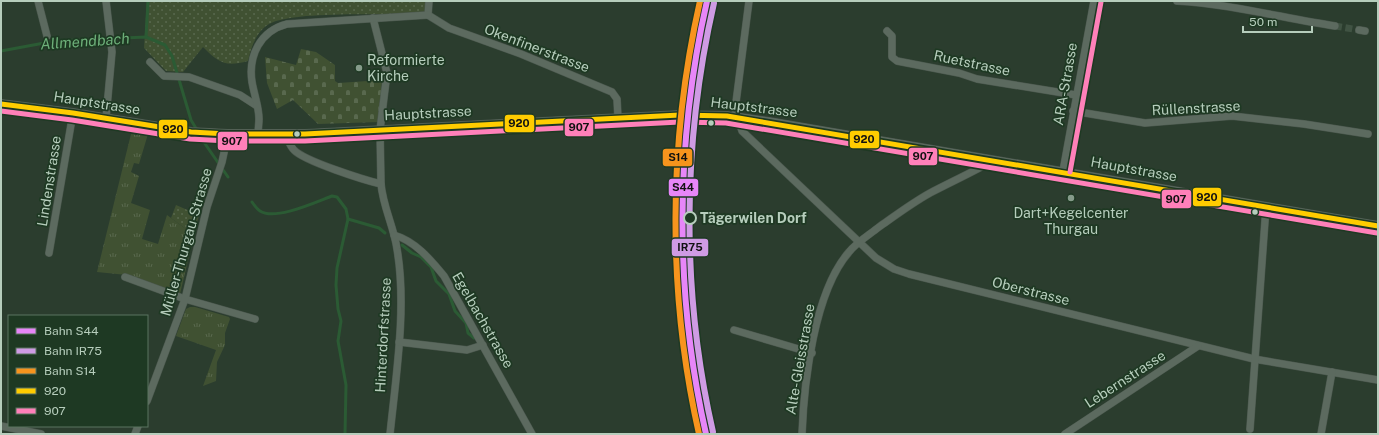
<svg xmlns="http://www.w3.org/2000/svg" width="1379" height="435" font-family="'Public Sans',sans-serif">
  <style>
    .grass { fill: url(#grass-tufts) }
    .cemetery { fill: url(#cemetery-stones) }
    .park { fill: url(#park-dots) }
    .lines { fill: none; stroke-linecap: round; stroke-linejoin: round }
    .stream { stroke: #2b5b34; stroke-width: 3 }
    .minor-tunnel { stroke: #405343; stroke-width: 7; stroke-dasharray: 7 3.5; stroke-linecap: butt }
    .minor-casing { stroke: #4a574d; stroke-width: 8 }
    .tertiary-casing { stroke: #4a574d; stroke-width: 10 }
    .minor { stroke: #5c6a5f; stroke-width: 7 }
    .tertiary { stroke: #5c6a5f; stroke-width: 9 }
    .bus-1-casing { stroke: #1e3923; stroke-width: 8 }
    .bus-2-casing { stroke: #1e3923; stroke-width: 8 }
    .bus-1 { stroke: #fc0; stroke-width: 5 }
    .bus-2 { stroke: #ff80b9; stroke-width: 5 }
    .rail-1-casing { stroke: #1e3923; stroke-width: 9 }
    .rail-2-casing { stroke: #1e3923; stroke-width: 9 }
    .rail-3-casing { stroke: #1e3923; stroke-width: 9 }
    .rail-1 { stroke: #e786f8; stroke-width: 6 }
    .rail-2 { stroke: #cf9be4; stroke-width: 6 }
    .rail-3 { stroke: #f7941d; stroke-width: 6 }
    .poi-dot { fill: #859b8a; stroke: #1e3923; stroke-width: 1.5 }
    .bus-dot { fill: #b6cdbc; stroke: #1e3923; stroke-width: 1.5 }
    .stop-dot { fill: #1e3923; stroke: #b6cdbc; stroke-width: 2 }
    .labels { text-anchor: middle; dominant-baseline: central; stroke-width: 3.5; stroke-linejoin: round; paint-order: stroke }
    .street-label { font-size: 14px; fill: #b6cdbc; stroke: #1e3923 }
    .poi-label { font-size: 14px; fill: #b6cdbc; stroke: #1e3923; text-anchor: start }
    .stop-label { font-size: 14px; font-weight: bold; fill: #b6cdbc; stroke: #1e3923; text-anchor: start }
    .water-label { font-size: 15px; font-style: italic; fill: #6daf79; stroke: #1e3923 }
    .line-badge { stroke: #1e3923; stroke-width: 1.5 }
    .pale-badge-label { font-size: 11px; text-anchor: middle; font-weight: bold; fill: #111 }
  </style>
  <defs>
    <pattern id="grass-tufts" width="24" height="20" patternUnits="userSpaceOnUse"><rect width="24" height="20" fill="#405132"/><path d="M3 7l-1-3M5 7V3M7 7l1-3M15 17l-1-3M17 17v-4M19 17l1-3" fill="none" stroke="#59694e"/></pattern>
    <pattern id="cemetery-stones" width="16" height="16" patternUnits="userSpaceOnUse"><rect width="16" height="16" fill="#405132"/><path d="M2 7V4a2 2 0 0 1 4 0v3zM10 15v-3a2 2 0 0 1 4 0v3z" fill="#59694e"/></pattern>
    <pattern id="park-dots" width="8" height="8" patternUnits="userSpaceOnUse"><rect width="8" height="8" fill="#405132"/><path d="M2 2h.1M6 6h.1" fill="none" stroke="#59694e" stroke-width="1.8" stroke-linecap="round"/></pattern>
  </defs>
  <rect width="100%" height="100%" fill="#2b3d2e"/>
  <g class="grass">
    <polygon points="138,132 148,134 139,164 134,163 131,172 139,176 131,203 150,210 142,239 158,244 167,215 194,235 180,294 127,275 97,272 131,134 137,135"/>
    <polygon points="190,307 195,307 229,317 230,319 225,333 225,345 217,362 216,381 203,386 216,350 176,336 186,309"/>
  </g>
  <polygon class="cemetery" points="301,49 316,52 335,65 335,81 338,83 382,80 379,122 318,124 293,100 277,109 267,83 265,57 296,65"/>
  <g class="park">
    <path d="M 147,1 L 429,1 L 428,15 C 397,15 292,10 269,24 C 256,32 251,47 248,61 C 225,67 219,63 203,47 L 183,72 L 166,71 L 144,48 Z"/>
    <polygon points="176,205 199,215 194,235 171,218"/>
  </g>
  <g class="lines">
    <g class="stream">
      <polyline points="146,37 148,1"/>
      <polyline points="1,51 55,41 146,37 165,45 172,56 191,120 197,130"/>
      <polyline points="199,135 228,177"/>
      <path d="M 252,202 C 254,205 257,209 260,211 C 275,221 316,202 332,196 L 337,197 L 346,209 L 348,219 L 337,268 L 336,285 L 338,309 L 341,321 L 338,341 L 346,385 L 345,434"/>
      <polyline points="348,219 379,228 385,233"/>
      <polyline points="402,245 412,253 421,257 431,267 436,281 449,294 455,311 466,323 468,333 474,338"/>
    </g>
    <polyline class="minor-tunnel" points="1335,26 1359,30"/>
    <defs>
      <g id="minor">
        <polyline points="38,1 47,36"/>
        <polyline points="106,1 112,52 106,118"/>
        <polyline points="749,1 735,110 742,131 876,258 894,269 909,274 1254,359 1378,380"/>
        <path d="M 1177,1 C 1230,4 1283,18 1335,26"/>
        <polyline points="428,15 449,28 521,54 612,92 617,99 618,118"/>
        <polyline points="428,15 429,1"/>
        <polyline points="373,18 387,73 380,130 381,184"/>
        <polyline points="1359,30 1365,31"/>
        <polyline points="887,31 892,36 892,57 897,61 959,73 977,79 1076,95"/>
        <polyline points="150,62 164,76 189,77 240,95 257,106"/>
        <polyline points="1073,111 1145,123 1232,116 1304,124 1368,134"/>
        <path d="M 285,134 C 288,140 290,146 294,150 C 304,161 364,180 381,184 C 383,207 394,227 397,249 C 407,306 396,376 390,434"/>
        <path d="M 258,135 C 258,129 259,124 259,119 C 259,107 254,94 252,82 C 248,56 260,31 287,24 L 428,15"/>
        <polyline points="1063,171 1094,1"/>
        <path d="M 394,235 C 415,241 430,259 444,276 L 532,434"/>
        <polyline points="49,253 73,113"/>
        <polyline points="678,276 677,217 681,140 680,115"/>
        <polyline points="125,277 185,299 255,319"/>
        <polyline points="734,330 812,353"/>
        <polyline points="399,342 467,350 483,345"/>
        <polyline points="147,401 185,299 207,207 222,162 228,134"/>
        <polyline points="1,426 41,434"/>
        <polyline points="1250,429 1266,207"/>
        <polyline points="135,434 138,426"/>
        <path d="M 802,434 C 804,382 814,292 849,252 C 857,242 869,235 879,227 C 896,215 912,203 930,193 C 951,182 973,172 994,160"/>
        <polyline points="1065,434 1198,346"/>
        <polyline points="1321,434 1332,372"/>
      </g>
      <polyline id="tertiary" points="1,104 73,113 191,132 228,134 305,134 680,115 727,116 769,122 1378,226"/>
    </defs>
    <use href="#minor" class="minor-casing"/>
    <use href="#tertiary" class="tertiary-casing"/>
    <use href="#minor" class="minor"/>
    <use href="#tertiary" class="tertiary"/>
    <defs>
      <polyline id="bus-1" points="1,104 73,113 191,132 228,134 305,134 680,115 727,116 1378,226"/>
      <g id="bus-2">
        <polyline points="1,111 72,120 190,139 228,141 305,141 680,122 726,123 1377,233"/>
        <polyline points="1070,172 1101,2"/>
      </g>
    </defs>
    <use href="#bus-1" class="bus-1-casing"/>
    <use href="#bus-2" class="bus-2-casing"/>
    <use href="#bus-1" class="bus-1"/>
    <use href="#bus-2" class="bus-2"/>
    <defs>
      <path id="rail-1" d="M 706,434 C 674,293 675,142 707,1"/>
      <path id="rail-2" d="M 713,432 C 681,292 682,143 714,3"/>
      <path id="rail-3" d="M 699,434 C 667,293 668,142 700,1"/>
    </defs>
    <use href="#rail-1" class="rail-1-casing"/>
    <use href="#rail-2" class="rail-2-casing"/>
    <use href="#rail-3" class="rail-3-casing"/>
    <use href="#rail-1" class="rail-1"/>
    <use href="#rail-2" class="rail-2"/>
    <use href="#rail-3" class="rail-3"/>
  </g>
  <g class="poi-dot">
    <circle cx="359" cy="68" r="4"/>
    <circle cx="1071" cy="198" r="4"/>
  </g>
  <g class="bus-dot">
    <circle cx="711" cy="123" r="3.5"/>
    <circle cx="297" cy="134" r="3.5"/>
    <circle cx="1255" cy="212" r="3.5"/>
  </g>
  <circle class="stop-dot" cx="690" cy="218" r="6"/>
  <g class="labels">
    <g class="street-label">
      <text transform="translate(537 48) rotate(21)">Okenfinerstrasse</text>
      <text transform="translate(972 63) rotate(12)">Ruetstrasse</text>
      <text transform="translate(1065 84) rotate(-80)">ARA-Strasse</text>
      <text transform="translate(97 103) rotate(9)">Hauptstrasse</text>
      <text transform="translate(754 107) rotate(7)">Hauptstrasse</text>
      <text transform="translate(1196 108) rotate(-3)">Rüllenstrasse</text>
      <text transform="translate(428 113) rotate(-3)">Hauptstrasse</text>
      <text transform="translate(1134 169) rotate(10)">Hauptstrasse</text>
      <text transform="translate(49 181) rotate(-81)">Lindenstrasse</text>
      <text transform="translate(186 242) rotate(-74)">Müller-Thurgau-Strasse</text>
      <text transform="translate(1031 291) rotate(14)">Oberstrasse</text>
      <text transform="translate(483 320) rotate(60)">Egelbachstrasse</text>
      <text transform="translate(383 335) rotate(-87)">Hinterdorfstrasse</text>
      <text transform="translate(800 359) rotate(-80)">Alte-Gleisstrasse</text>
      <text transform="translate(1125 379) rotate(-33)">Lebernstrasse</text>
    </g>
    <g class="poi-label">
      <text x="367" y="60">Reformierte<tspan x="367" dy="16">Kirche</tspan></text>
      <text x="1071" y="213" text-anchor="middle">Dart+Kegelcenter<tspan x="1071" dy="16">Thurgau</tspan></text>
    </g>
    <g class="stop-label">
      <text x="700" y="218">Tägerwilen Dorf</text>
    </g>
    <g class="water-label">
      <text transform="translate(85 41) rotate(-4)">Allmendbach</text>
    </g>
  </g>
  <g class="line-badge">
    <rect x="504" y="114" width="31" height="19" rx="4" fill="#fc0"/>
    <rect x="564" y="118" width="30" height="19" rx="4" fill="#ff80b9"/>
    <rect x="158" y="119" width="30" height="20" rx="4" fill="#fc0"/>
    <rect x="849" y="130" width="31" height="19" rx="4" fill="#fc0"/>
    <rect x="217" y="131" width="31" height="20" rx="4" fill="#ff80b9"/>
    <rect x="908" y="147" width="30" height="19" rx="4" fill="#ff80b9"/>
    <rect x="662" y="148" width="31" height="19" rx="4" fill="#f7941d"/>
    <rect x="668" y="178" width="31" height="19" rx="4" fill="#e786f8"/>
    <rect x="1192" y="187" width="30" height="20" rx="4" fill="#fc0"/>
    <rect x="1161" y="189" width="31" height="20" rx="4" fill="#ff80b9"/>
    <rect x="671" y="238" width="38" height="19" rx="4" fill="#cf9be4"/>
  </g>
  <g class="pale-badge-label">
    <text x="519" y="127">920</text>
    <text x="579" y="131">907</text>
    <text x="173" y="133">920</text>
    <text x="864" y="143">920</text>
    <text x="232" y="145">907</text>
    <text x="923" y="160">907</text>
    <text x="678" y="161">S14</text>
    <text x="683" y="191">S44</text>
    <text x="1207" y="201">920</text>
    <text x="1176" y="203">907</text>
    <text x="690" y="251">IR75</text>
  </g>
  <rect width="1379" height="435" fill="none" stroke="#b6cdbc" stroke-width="4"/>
  <rect x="8" y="315" width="140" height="112" fill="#1e3923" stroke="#5b7460"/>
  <rect x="16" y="328" width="20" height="6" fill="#e786f8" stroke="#5b7460"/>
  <text x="44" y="335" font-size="12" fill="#b6cdbc">Bahn S44</text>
  <rect x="16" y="348" width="20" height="6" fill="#cf9be4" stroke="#5b7460"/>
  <text x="44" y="355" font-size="12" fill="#b6cdbc">Bahn IR75</text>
  <rect x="16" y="368" width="20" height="6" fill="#f7941d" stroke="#5b7460"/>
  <text x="44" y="375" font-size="12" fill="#b6cdbc">Bahn S14</text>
  <rect x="16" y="388" width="20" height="6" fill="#ffcc00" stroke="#5b7460"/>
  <text x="44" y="395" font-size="12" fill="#b6cdbc">920</text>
  <rect x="16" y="408" width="20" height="6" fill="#ff80b9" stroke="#5b7460"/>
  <text x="44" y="415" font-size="12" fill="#b6cdbc">907</text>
  <path d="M1243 26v6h69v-6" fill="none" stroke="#b6cdbc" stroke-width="2"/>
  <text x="1249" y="26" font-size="12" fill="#b6cdbc" stroke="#1e3923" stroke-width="3" paint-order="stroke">50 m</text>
</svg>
